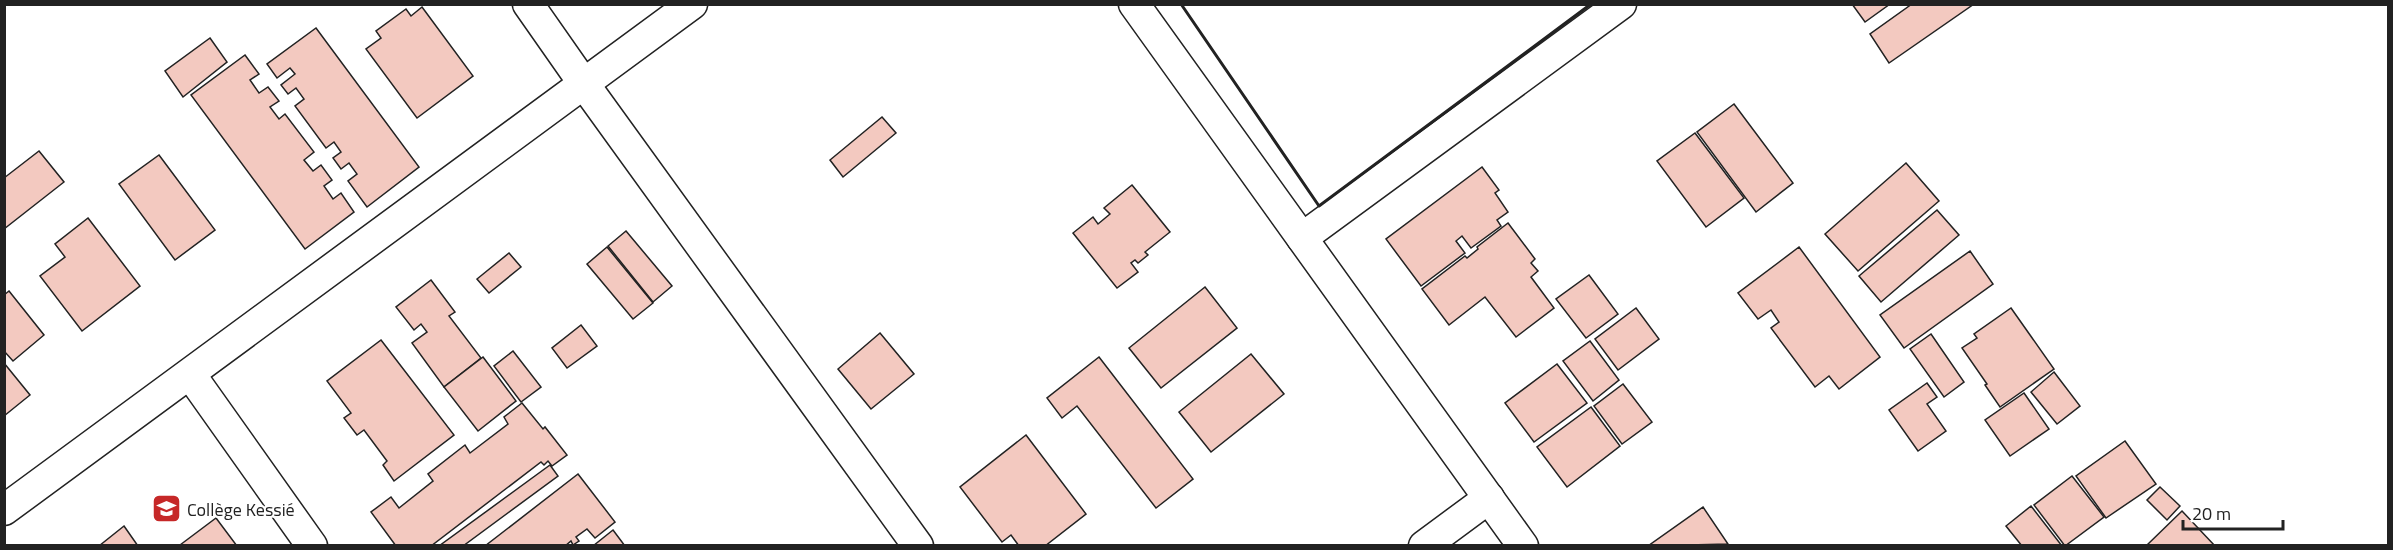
<svg xmlns="http://www.w3.org/2000/svg" width="2393" height="550" font-family="'Titillium Web',sans-serif">
  <style>
    .building { fill: #f3c9c0; stroke: #222; stroke-width: 1.5 }
    .lines { fill: none; stroke-linecap: round; stroke-linejoin: round }
    .street-casing { stroke: #222; stroke-width: 33 }
    .street { stroke: #fff; stroke-width: 30 }
    .wall { stroke: #222; stroke-width: 3 }
    .labels { text-anchor: middle; dominant-baseline: central; stroke-width: 4.5; stroke-linejoin: round; paint-order: stroke }
    .poi-label { font-size: 18px; fill: #222; stroke: #fff; text-anchor: start }
  </style>
  <rect width="100%" height="100%" fill="#fff"/>
  <g class="building">
    <polygon points="1852,4 1890,4 1865,22"/>
    <polygon points="1912,4 1974,4 1889,63 1870,34"/>
    <polygon points="422,7 473,76 417,118 366,49 381,38 376,31 406,9 411,16"/>
    <polygon points="316,28 419,167 367,207 348,181 357,174 349,163 341,169 333,158 341,152 334,142 326,148 295,106 304,99 296,88 288,94 281,85 295,74 290,68 277,78 267,64"/>
    <polygon points="210,38 227,62 183,97 165,71"/>
    <polygon points="245,55 259,74 250,80 259,93 268,87 279,101 270,107 279,119 285,114 314,152 304,160 313,171 321,165 332,180 324,186 333,199 341,193 354,212 305,249 191,95"/>
    <polygon points="1734,104 1793,183 1756,212 1697,132"/>
    <polygon points="882,117 896,133 843,177 830,160"/>
    <polygon points="1695,133 1744,198 1706,227 1657,161"/>
    <polygon points="39,151 64,182 4,229 4,178"/>
    <polygon points="159,155 215,230 175,260 119,184"/>
    <polygon points="1906,163 1939,201 1858,271 1825,234"/>
    <polygon points="1482,167 1499,190 1495,193 1508,212 1497,220 1501,226 1471,248 1462,236 1456,241 1465,253 1421,286 1386,239"/>
    <polygon points="1132,185 1170,232 1145,252 1148,255 1138,263 1135,260 1131,263 1138,272 1117,288 1073,233 1093,217 1098,224 1110,214 1104,208"/>
    <polygon points="1937,210 1959,235 1881,302 1859,276"/>
    <polygon points="88,218 140,286 82,331 40,276 65,257 55,244"/>
    <polygon points="1508,223 1535,259 1531,263 1538,271 1531,277 1554,308 1516,337 1485,297 1449,325 1422,289 1465,256 1467,258 1478,249 1477,247"/>
    <polygon points="626,231 672,286 653,302 608,246"/>
    <polygon points="607,247 653,303 633,319 587,264"/>
    <polygon points="1799,247 1880,357 1839,389 1829,376 1815,387 1771,328 1779,322 1771,310 1758,319 1738,293"/>
    <polygon points="1970,251 1993,284 1904,348 1880,315"/>
    <polygon points="509,253 521,267 489,293 477,279"/>
    <polygon points="1589,275 1618,314 1586,338 1556,299"/>
    <polygon points="431,280 455,312 449,316 481,358 444,387 412,343 427,332 421,324 414,330 396,307"/>
    <polygon points="1205,287 1237,328 1161,388 1129,348"/>
    <polygon points="9,291 44,335 13,361 4,351 4,295"/>
    <polygon points="1636,308 1659,339 1618,370 1595,339"/>
    <polygon points="2011,308 2054,369 2000,407 1985,385 1987,384 1962,348 1977,338 1974,334"/>
    <polygon points="581,325 597,346 567,368 552,348"/>
    <polygon points="880,333 914,374 871,409 838,369"/>
    <polygon points="1931,334 1964,382 1944,397 1910,349"/>
    <polygon points="381,340 454,435 394,481 383,465 387,461 364,430 357,435 344,418 351,413 327,381"/>
    <polygon points="1590,341 1619,380 1593,401 1563,361"/>
    <polygon points="513,351 541,387 521,402 494,366"/>
    <polygon points="1251,354 1284,394 1211,452 1179,412"/>
    <polygon points="483,357 516,401 478,431 444,387"/>
    <polygon points="1099,357 1193,479 1156,508 1077,406 1062,418 1047,398"/>
    <polygon points="4,363 30,395 4,416"/>
    <polygon points="1557,364 1587,403 1534,442 1505,403"/>
    <polygon points="2054,372 2080,406 2057,424 2031,392"/>
    <polygon points="1927,383 1937,397 1927,404 1946,431 1918,451 1889,410"/>
    <polygon points="1623,384 1652,422 1622,444 1594,406"/>
    <polygon points="2024,393 2049,429 2010,456 1985,420"/>
    <polygon points="522,403 543,429 545,427 567,455 552,466 548,461 544,465 541,462 431,546 396,546 371,512 391,497 399,508 433,481 428,474 465,445 470,453 508,424 504,417"/>
    <polygon points="1591,407 1620,446 1567,487 1537,447"/>
    <polygon points="1026,435 1086,514 1045,546 1019,546 1011,535 1002,542 960,487"/>
    <polygon points="2125,441 2156,484 2106,518 2076,476"/>
    <polygon points="550,465 558,476 463,546 439,546"/>
    <polygon points="578,474 615,522 595,538 587,529 576,537 579,541 573,545 571,541 565,546 485,546"/>
    <polygon points="2072,476 2104,517 2065,546 2034,505"/>
    <polygon points="2160,487 2180,506 2167,520 2147,500"/>
    <polygon points="2031,506 2062,546 2022,546 2006,526"/>
    <polygon points="1703,507 1728,544 1648,546"/>
    <polygon points="2182,511 2215,546 2146,546"/>
    <polygon points="216,518 237,546 181,546 180,545"/>
    <polygon points="124,526 138,546 99,546"/>
    <polygon points="613,530 625,546 593,546"/>
  </g>
  <g class="lines">
    <defs>
      <g id="street">
        <polyline points="528,4 584,84 918,546"/>
        <polyline points="1134,4 1523,546"/>
        <polyline points="1302,238 1621,4"/>
        <polyline points="190,374 312,546"/>
        <polyline points="4,510 692,4"/>
        <polyline points="1424,546 1489,498"/>
      </g>
    </defs>
    <use href="#street" class="street-casing"/>
    <use href="#street" class="street"/>
    <polyline class="wall" points="1181,4 1319,206 1591,4"/>
  </g>
  <defs>
    <symbol id="university-square" viewBox="-11 -11 22 22"><rect x="-9" y="-9" width="18" height="18" rx="4" fill="#c62828" stroke="#fff"/><path d="M0-5L7-2L0 1L-7-2ZM-4 1L0 2.5L4 1V4Q0 6-4 4Z" fill="#fff"/></symbol>
  </defs>
  <g fill-rule="evenodd">
    <use href="#university-square" x="150" y="492" width="33" height="33"/>
  </g>
  <g class="labels">
    <g class="poi-label">
      <text x="187" y="509">Collège Kessié</text>
    </g>
  </g>
  <rect width="2393" height="550" fill="none" stroke="#222222" stroke-width="12"/>
  <path d="M2183 520v9h100v-9" fill="none" stroke="#222222" stroke-width="3"/>
  <text x="2192" y="520" font-size="18" fill="#222222" stroke="#ffffff" stroke-width="4.5" paint-order="stroke">20 m</text>
</svg>
